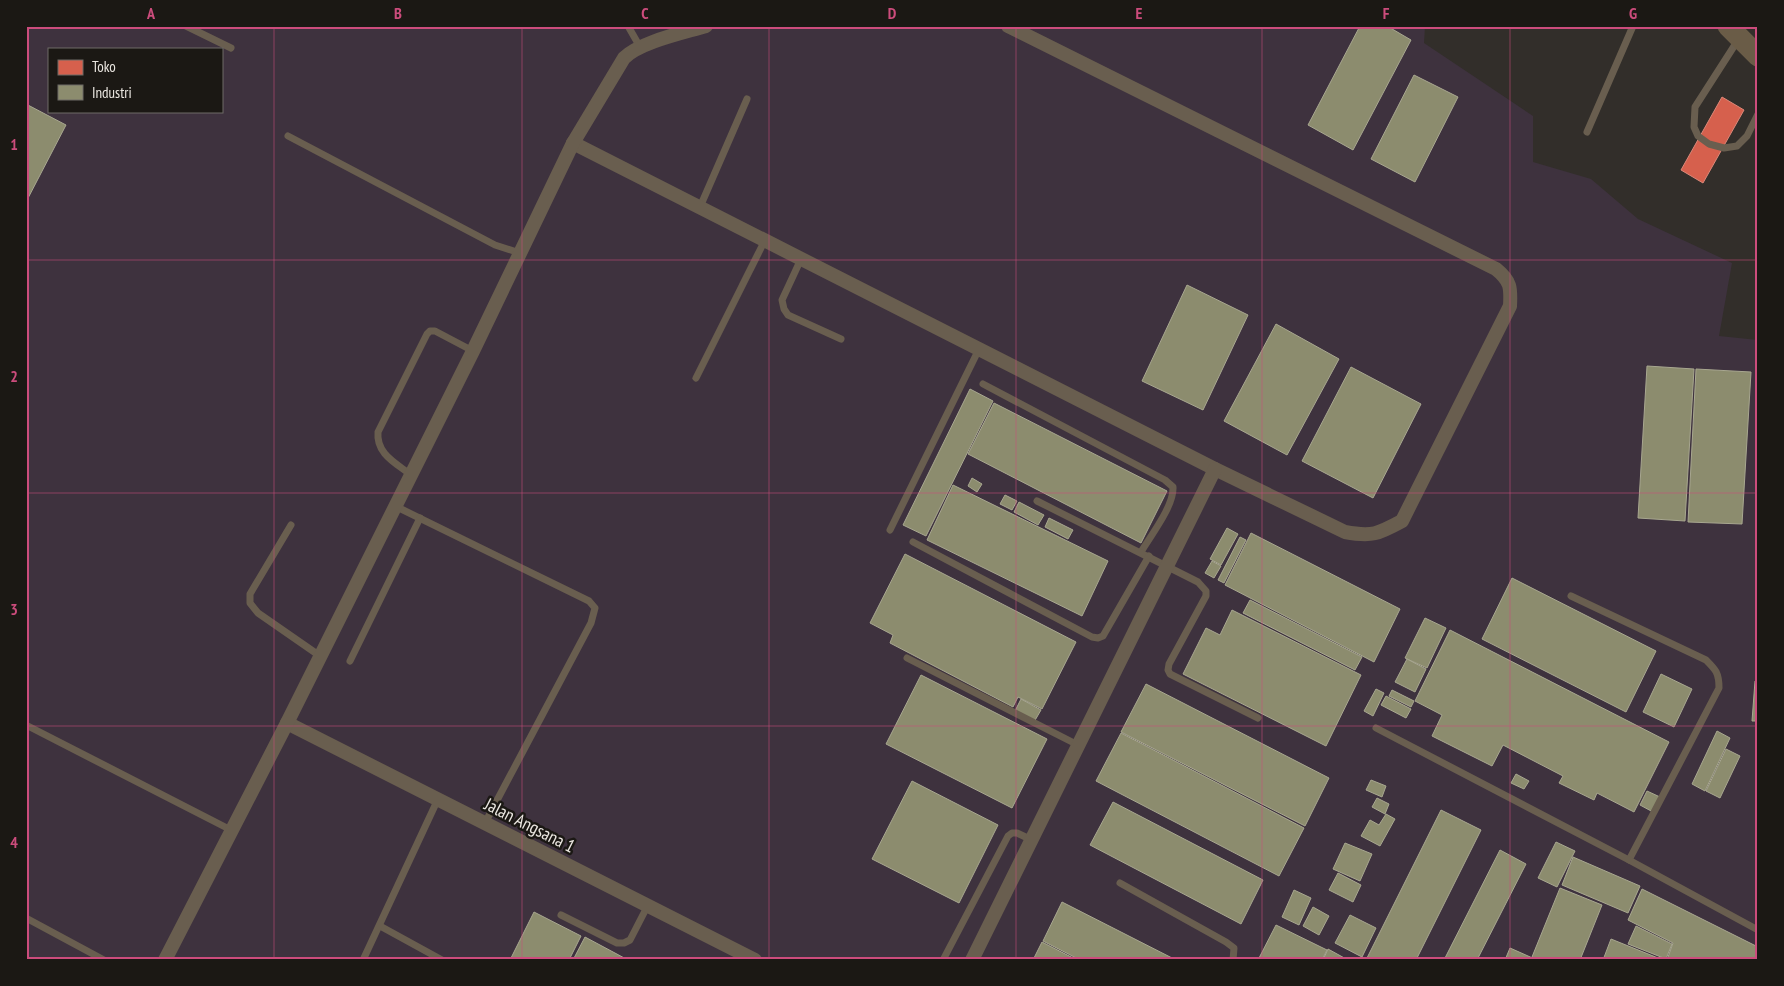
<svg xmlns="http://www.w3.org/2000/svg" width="1784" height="986" font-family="'PT Sans Narrow',sans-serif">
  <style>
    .industrial { fill: #3e323e; fill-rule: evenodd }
    .shops { fill: #d6604d; stroke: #dc8879 }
    .industry { fill: #8c8c6e; stroke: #a8a790 }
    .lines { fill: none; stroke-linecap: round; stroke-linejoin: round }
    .lane { stroke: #695e4f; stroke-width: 7 }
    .street { stroke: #695e4f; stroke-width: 14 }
    .primary { stroke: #6a5c47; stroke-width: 21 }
    .grid { fill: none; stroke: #cc4c7c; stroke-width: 1; stroke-opacity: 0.55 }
    .labels { text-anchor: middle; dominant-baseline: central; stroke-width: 5; stroke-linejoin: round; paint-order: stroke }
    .street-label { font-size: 18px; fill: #ebe7e1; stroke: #1b1814 }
    .neatline { fill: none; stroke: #cc4c7c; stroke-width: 2 }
    .grid-label { font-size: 16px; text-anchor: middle; font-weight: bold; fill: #cc4c7c }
  </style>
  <rect width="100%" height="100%" fill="#322e2a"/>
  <path class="industrial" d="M 26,26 L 1425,26 L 1424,43 L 1533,116 L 1533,162 L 1591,179 L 1638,219 L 1732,263 L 1719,336 L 1758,340 L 1758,960 L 26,960 ZM 49,49 L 221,49 L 221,111 L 49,111 Z"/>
  <polygon class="shops" points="1722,97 1744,110 1703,183 1681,170"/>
  <g class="industry">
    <polygon points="1360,26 1387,26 1411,40 1353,150 1308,125"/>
    <polygon points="1414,75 1458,97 1415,182 1371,159"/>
    <polygon points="26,104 66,125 26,202"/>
    <polygon points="1187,285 1248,315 1203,410 1142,381"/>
    <polygon points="1276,324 1339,359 1287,455 1224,421"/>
    <polygon points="1647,366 1694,369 1685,521 1638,518"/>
    <polygon points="1351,367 1421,404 1373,498 1302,461"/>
    <polygon points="1696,369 1751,372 1742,524 1688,522"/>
    <polygon points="970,389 993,401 926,536 903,525"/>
    <polygon points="994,403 1167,491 1141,543 968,454"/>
    <polygon points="972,478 982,484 977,492 968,486"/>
    <polygon points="953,485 1108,561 1082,616 927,540"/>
    <polygon points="1005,495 1017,501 1012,510 1000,504"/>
    <polygon points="1019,502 1044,515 1038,525 1014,512"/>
    <polygon points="1049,518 1073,530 1068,539 1045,527"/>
    <polygon points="1227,528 1238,534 1221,565 1210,559"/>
    <polygon points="1251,533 1400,609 1374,662 1225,585"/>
    <polygon points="1240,537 1246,540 1224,583 1218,580"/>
    <polygon points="905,554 1076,642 1042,709 1018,697 1013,707 890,643 893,635 870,623"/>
    <polygon points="1212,561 1221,566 1214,578 1205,573"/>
    <polygon points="1512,578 1656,651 1626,712 1482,639"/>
    <polygon points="1250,600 1362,657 1355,670 1243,613"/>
    <polygon points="1232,610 1361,675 1326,746 1183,674 1206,628 1220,635"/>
    <polygon points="1425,618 1446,628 1427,668 1405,658"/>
    <polygon points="1450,630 1669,742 1634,812 1597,793 1594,800 1559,783 1563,776 1503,745 1492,766 1432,736 1442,715 1415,701"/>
    <polygon points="1407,659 1426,669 1415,692 1395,682"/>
    <polygon points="1661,674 1692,689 1674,727 1643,712"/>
    <polygon points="921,675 1047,739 1012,808 886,744"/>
    <polygon points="1755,681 1758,681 1758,721 1752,721"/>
    <polygon points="1146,684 1329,778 1305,826 1121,732"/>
    <polygon points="1376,689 1384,693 1373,716 1364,711"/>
    <polygon points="1392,690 1414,701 1411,707 1389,696"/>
    <polygon points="1386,696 1411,709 1406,718 1381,705"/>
    <polygon points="1021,699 1041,710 1034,722 1015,711"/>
    <polygon points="1717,731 1730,738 1705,791 1692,784"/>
    <polygon points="1121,733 1304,828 1279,876 1096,781"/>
    <polygon points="1726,749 1740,756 1720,798 1706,791"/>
    <polygon points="1516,774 1529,781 1524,789 1511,783"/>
    <polygon points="1371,780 1386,786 1382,797 1366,790"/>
    <polygon points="912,781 998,825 959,903 872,859"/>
    <polygon points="1647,791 1660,797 1653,812 1640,805"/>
    <polygon points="1377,798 1389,804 1385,814 1372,807"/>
    <polygon points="1113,802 1263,880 1241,924 1090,845"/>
    <polygon points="1441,810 1481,830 1416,960 1366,960"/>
    <polygon points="1386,814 1395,819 1380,846 1361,836 1370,820 1379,825"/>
    <polygon points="1556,842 1575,851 1557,887 1538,878"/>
    <polygon points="1345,843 1372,854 1360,881 1333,869"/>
    <polygon points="1500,850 1526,864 1477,960 1444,960"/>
    <polygon points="1573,857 1640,886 1628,913 1562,885"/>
    <polygon points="1338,873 1361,885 1353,902 1329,890"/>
    <polygon points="1560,888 1602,905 1580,960 1540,960 1532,957"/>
    <polygon points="1642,889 1758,947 1758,960 1667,960 1673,943 1628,920"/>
    <polygon points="1294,890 1311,898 1299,925 1282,917"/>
    <polygon points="1062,902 1176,960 1080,960 1043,941"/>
    <polygon points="1313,907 1329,916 1319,935 1303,926"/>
    <polygon points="534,912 581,936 569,960 510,960"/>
    <polygon points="1350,915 1376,928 1362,957 1335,943"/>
    <polygon points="1276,925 1327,950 1322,960 1258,960"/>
    <polygon points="1636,926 1672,944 1666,959 1628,944"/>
    <polygon points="585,937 628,960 573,960"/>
    <polygon points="1611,939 1663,960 1603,960"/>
    <polygon points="1042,942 1077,960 1033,960"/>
    <polygon points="1510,948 1537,960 1505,960"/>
    <polygon points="1328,949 1348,960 1323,960"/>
  </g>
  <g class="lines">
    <g class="lane">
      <polyline points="186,26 231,48"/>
      <polyline points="628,26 640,47"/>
      <polyline points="1738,40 1695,107 1694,127 1698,136 1709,144 1724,148 1737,146 1747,136 1758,114"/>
      <polyline points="1587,132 1633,26"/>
      <polyline points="288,136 495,245 520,253"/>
      <polyline points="700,207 747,99"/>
      <polyline points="801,259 782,300 784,309 788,315 841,339"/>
      <polyline points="696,378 765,240"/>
      <path d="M 983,384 L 1165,480 L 1173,487 C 1174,506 1151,535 1141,552"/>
      <path d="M 411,475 C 396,463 376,454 378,432 L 427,334 L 430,331 L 435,331 L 473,351"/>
      <polyline points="1037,501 1198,582 1206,591 1206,596 1169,664 1168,670 1170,674 1258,718"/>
      <polyline points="395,506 589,601 595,608 591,623 485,823"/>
      <polyline points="291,525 250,594 250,603 258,613 320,656"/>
      <polyline points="890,530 979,349"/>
      <polyline points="913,542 1092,637 1098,638 1103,636 1149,556"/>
      <path d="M 1571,596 L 1706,660 C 1716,670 1719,673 1719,688 L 1629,860"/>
      <polyline points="907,658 1078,745"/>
      <polyline points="350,661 420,518"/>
      <polyline points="26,725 231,830"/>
      <polyline points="1376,728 1629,860 1758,930"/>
      <polyline points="1120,883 1226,942 1234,948 1233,960"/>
      <polyline points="561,915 617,943 624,943 630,940 648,905"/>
      <polyline points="26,918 104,960"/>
      <polyline points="380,926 442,960"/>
      <polyline points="363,960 438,799"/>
      <polyline points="943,960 1008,836 1012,833 1017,833 1032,840"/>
    </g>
    <g class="street">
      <path d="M 573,143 L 1215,469 L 1345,532 C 1372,537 1378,534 1402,521 L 1510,306 C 1511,288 1511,281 1496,269 L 1008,26"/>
      <polyline points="287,723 755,960"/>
      <path d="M 165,960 L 287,723 L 473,351 L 573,143 L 624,58 C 640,42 683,33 706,26"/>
      <polyline points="972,960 1215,469"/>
    </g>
    <polyline class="primary" points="1728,26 1758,56"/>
  </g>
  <path class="grid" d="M 274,26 L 274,960M 522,26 L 522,960M 769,26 L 769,960M 1016,26 L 1016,960M 1262,26 L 1262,960M 1510,26 L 1510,960M 26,260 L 1758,260M 26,493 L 1758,493M 26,726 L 1758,726"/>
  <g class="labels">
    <g class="street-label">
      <text transform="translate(530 825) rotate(27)">Jalan Angsana 1</text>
    </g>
  </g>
  <rect width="1784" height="986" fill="none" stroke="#1b1814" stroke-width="55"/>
  <rect x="48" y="48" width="175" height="65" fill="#1b1814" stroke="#6e6b66"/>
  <rect x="58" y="60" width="25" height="15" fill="#d6604d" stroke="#6e6b66"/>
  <text x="92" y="72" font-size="15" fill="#ebe7e1">Toko</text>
  <rect x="58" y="85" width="25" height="15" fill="#8c8c6e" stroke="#6e6b66"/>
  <text x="92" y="98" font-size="15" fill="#ebe7e1">Industri</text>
  <rect x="28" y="28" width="1728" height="930" class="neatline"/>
  <g class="grid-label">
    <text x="151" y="19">A</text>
    <text x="398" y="19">B</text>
    <text x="645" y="19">C</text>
    <text x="892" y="19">D</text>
    <text x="1139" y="19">E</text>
    <text x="1386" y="19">F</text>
    <text x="1633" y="19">G</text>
    <text x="14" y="150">1</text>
    <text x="14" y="382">2</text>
    <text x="14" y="615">3</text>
    <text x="14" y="848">4</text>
  </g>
</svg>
